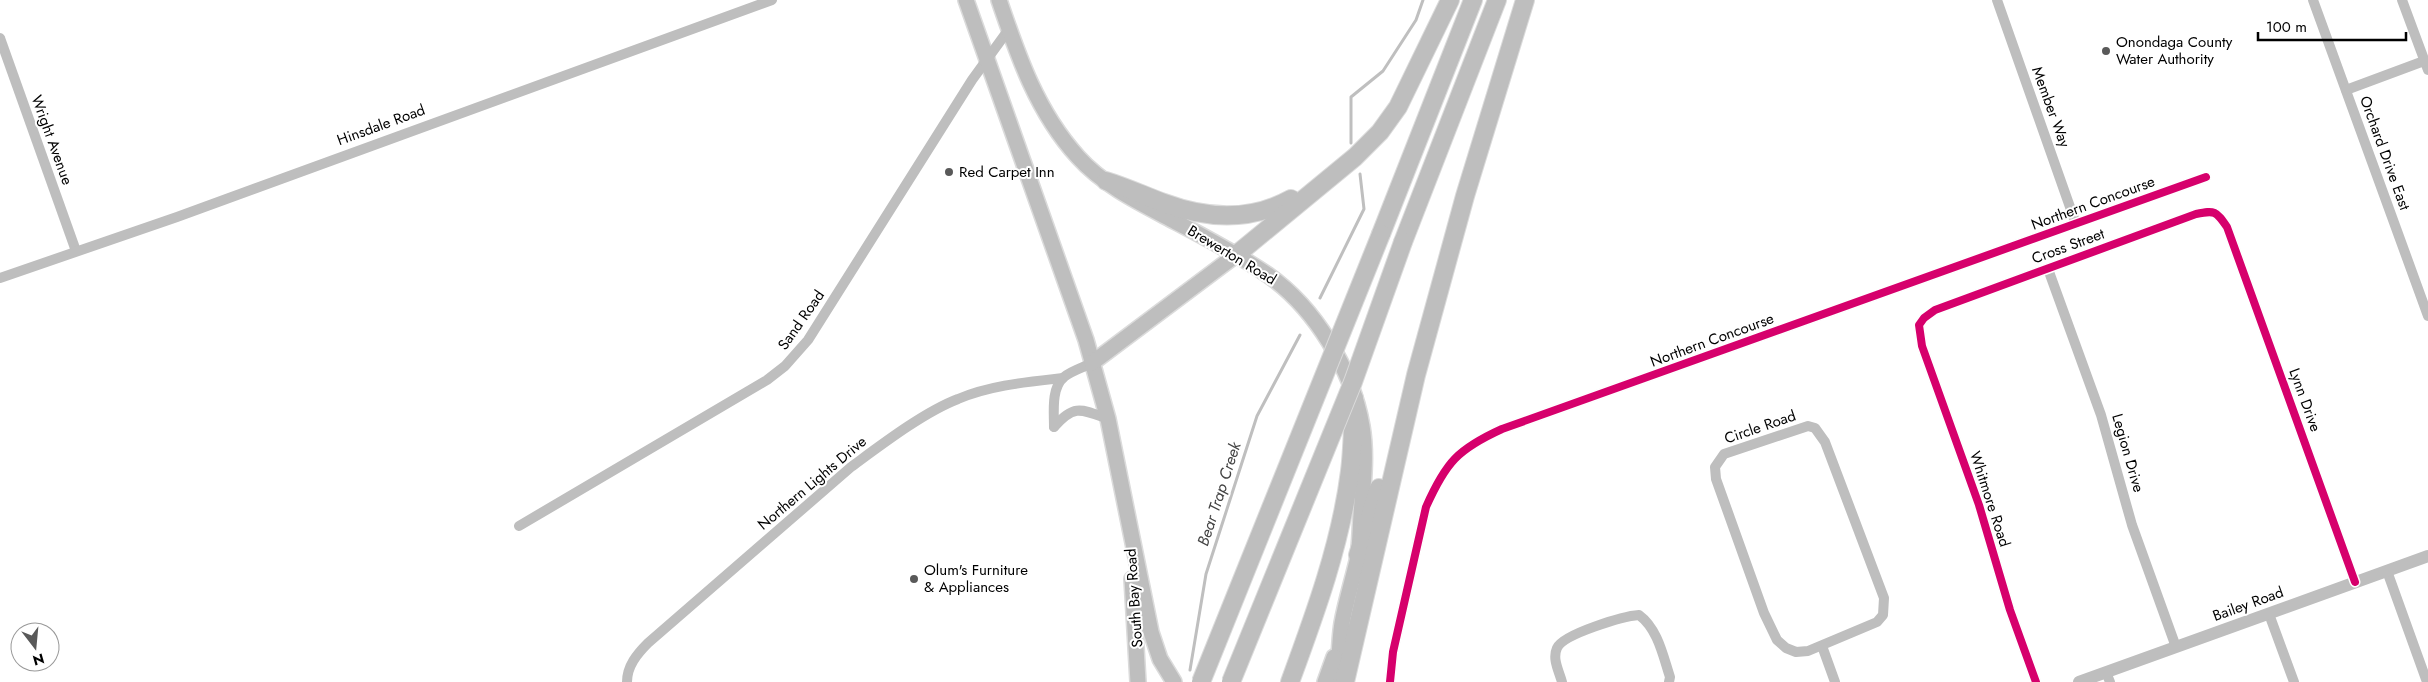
<svg xmlns="http://www.w3.org/2000/svg" width="2428" height="682" font-family="Jost,sans-serif">
  <style>
    .lines { fill: none; stroke-linecap: round; stroke-linejoin: round }
    .stream { stroke: #bfbfbf; stroke-width: 3 }
    .primary-casing { stroke: #dbdbdb; stroke-width: 18 }
    .motorway-casing { stroke: #dbdbdb; stroke-width: 20 }
    .minor { stroke: #bebebe; stroke-width: 10 }
    .tertiary { stroke: #bebebe; stroke-width: 12 }
    .primary { stroke: #bebebe; stroke-width: 15 }
    .motorway { stroke: #bebebe; stroke-width: 18 }
    .motorway-bridge-casing { stroke: #dbdbdb; stroke-width: 20; stroke-linecap: butt }
    .motorway-bridge { stroke: #bebebe; stroke-width: 18 }
    .cycleway-casing { stroke: #fff; stroke-width: 11 }
    .cycleway { stroke: #d6006c; stroke-width: 8 }
    .poi-dot { fill: #595959; stroke: #fff; stroke-width: 2 }
    .labels { text-anchor: middle; dominant-baseline: central; stroke-width: 4; stroke-linejoin: round; paint-order: stroke }
    .poi-label { font-size: 15px; fill: #000; stroke: #fff; text-anchor: start }
    .street-label { font-size: 15px; fill: #000; stroke: #fff }
    .water-label { font-size: 16px; font-style: italic; fill: #444; stroke: #fff }
  </style>
  <rect width="100%" height="100%" fill="#fff"/>
  <g class="lines">
    <g class="stream">
      <polyline points="1351,143 1351,97 1383,71 1416,20 1423,0"/>
      <polyline points="1320,298 1364,209 1360,174"/>
      <polyline points="1190,670 1206,574 1257,416 1300,335"/>
    </g>
    <defs>
      <g id="primary">
        <polyline points="966,0 1086,340 1108,419 1151,632 1160,659 1174,682"/>
        <path d="M 999,0 C 1018,56 1037,112 1078,157 C 1104,186 1142,204 1176,222 C 1208,239 1239,255 1268,275 C 1315,308 1352,369 1362,426 C 1367,455 1363,486 1361,515 C 1360,529 1360,544 1358,557 C 1353,579 1346,601 1342,623 C 1339,642 1339,663 1338,682"/>
        <polyline points="1092,363 1236,255"/>
        <polyline points="1132,579 1138,682"/>
        <polyline points="1325,682 1334,657"/>
      </g>
      <g id="motorway">
        <path d="M 1106,181 C 1126,187 1145,196 1164,203 C 1207,219 1251,221 1291,199"/>
        <polyline points="1381,234 1473,0"/>
        <polyline points="1403,242 1497,0"/>
        <polyline points="1236,255 1355,157 1380,132 1398,107 1450,0"/>
        <polyline points="1358,555 1379,488"/>
        <path d="M 1290,682 C 1315,614 1341,543 1350,471 C 1353,447 1353,422 1354,398"/>
        <polyline points="1345,682 1416,375 1465,196 1525,0"/>
      </g>
    </defs>
    <use href="#primary" class="primary-casing"/>
    <use href="#motorway" class="motorway-casing"/>
    <g class="minor">
      <polyline points="1997,0 2076,224"/>
      <polyline points="2313,0 2428,316"/>
      <polyline points="2402,0 2428,70"/>
      <polyline points="0,38 76,251"/>
      <polyline points="2346,90 2424,61"/>
      <polyline points="2048,269 2101,415 2132,525 2176,647"/>
      <polyline points="0,278 177,217 772,0"/>
      <polygon points="1808,426 1815,428 1825,442 1884,598 1883,615 1877,622 1808,651 1796,652 1786,648 1777,640 1764,613 1716,479 1715,467 1724,454"/>
      <path d="M 1054,427 C 1054,412 1051,388 1064,377 C 1071,371 1084,367 1092,363"/>
      <path d="M 1054,427 C 1074,404 1081,409 1108,419"/>
      <polyline points="519,526 767,380 785,366 808,340 972,80 1009,29"/>
      <polyline points="2387,571 2427,682"/>
      <polyline points="2269,614 2294,682"/>
      <polyline points="1822,646 1835,682"/>
      <polyline points="2106,672 2110,682"/>
      <path d="M 627,682 C 627,666 637,654 648,643 L 851,467 C 881,445 924,412 958,399 C 991,385 1028,382 1063,378"/>
      <path d="M 1390,682 L 1393,652 L 1426,507 C 1446,462 1458,449 1502,429 L 2206,177"/>
      <path d="M 1562,682 C 1559,671 1552,659 1557,648 C 1563,634 1624,616 1639,615 C 1658,629 1663,656 1670,677 L 1669,682"/>
      <path d="M 2036,682 L 2010,610 L 1979,505 L 1922,346 L 1919,325 L 1924,318 L 1935,310 L 2196,214 C 2215,210 2216,211 2227,227 L 2355,582"/>
    </g>
    <polyline class="tertiary" points="2079,682 2428,556"/>
    <use href="#primary" class="primary"/>
    <use href="#motorway" class="motorway"/>
    <defs>
      <g id="motorway-bridge">
        <polyline points="1201,682 1381,234"/>
        <polyline points="1231,682 1353,382 1403,242"/>
      </g>
    </defs>
    <use href="#motorway-bridge" class="motorway-bridge-casing"/>
    <use href="#motorway-bridge" class="motorway-bridge"/>
    <defs>
      <g id="cycleway">
        <path d="M 1390,682 L 1393,652 L 1426,507 C 1446,462 1458,449 1502,429 L 2206,177"/>
        <path d="M 2036,682 L 2010,610 L 1979,505 L 1922,346 L 1919,325 L 1924,318 L 1935,310 L 2196,214 C 2215,210 2216,211 2227,227 L 2355,582"/>
      </g>
    </defs>
    <use href="#cycleway" class="cycleway-casing"/>
    <use href="#cycleway" class="cycleway"/>
  </g>
  <g class="poi-dot">
    <circle cx="2106" cy="51" r="5"/>
    <circle cx="949" cy="172" r="5"/>
    <circle cx="914" cy="579" r="5"/>
  </g>
  <g class="labels">
    <g class="poi-label">
      <text x="2116" y="42">Onondaga County<tspan x="2116" dy="17">Water Authority</tspan></text>
      <text x="959" y="172">Red Carpet Inn</text>
      <text x="924" y="570">Olum's Furniture<tspan x="924" dy="17">&amp; Appliances</tspan></text>
    </g>
    <g class="street-label">
      <text transform="translate(2051 107) rotate(70)">Member Way</text>
      <text transform="translate(381 125) rotate(-20)">Hinsdale Road</text>
      <text transform="translate(52 140) rotate(70)">Wright Avenue</text>
      <text transform="translate(2385 153) rotate(70)">Orchard Drive East</text>
      <text transform="translate(2093 203) rotate(-20)">Northern Concourse</text>
      <text transform="translate(2068 246) rotate(-20)">Cross Street</text>
      <text transform="translate(1232 255) rotate(31)">Brewerton Road</text>
      <text transform="translate(801 320) rotate(-55)">Sand Road</text>
      <text transform="translate(1712 340) rotate(-20)">Northern Concourse</text>
      <text transform="translate(2305 400) rotate(70)">Lynn Drive</text>
      <text transform="translate(1760 427) rotate(-19)">Circle Road</text>
      <text transform="translate(2128 453) rotate(74)">Legion Drive</text>
      <text transform="translate(812 483) rotate(-40)">Northern Lights Drive</text>
      <text transform="translate(1990 499) rotate(72)">Whitmore Road</text>
      <text transform="translate(1134 598) rotate(-94)">South Bay Road</text>
      <text transform="translate(2248 604) rotate(-20)">Bailey Road</text>
    </g>
    <g class="water-label">
      <text transform="translate(1219 494) rotate(-72)">Bear Trap Creek</text>
    </g>
  </g>
  <g transform="translate(35 647) rotate(164)"><circle r="24" fill="#ffffff" stroke="#999999"/>
  <path d="M0-4L9 19L0 12L-9 19Z" fill="#595959"/>
  <text y="-8" font-size="14" font-weight="bold" text-anchor="middle" fill="#000000">N</text>
  </g>
  <path d="M2258 32v8h148v-8" fill="none" stroke="#000000" stroke-width="2.5"/>
  <text x="2266" y="32" font-size="15" fill="#000000" stroke="#ffffff" stroke-width="4" paint-order="stroke">100 m</text>
</svg>
